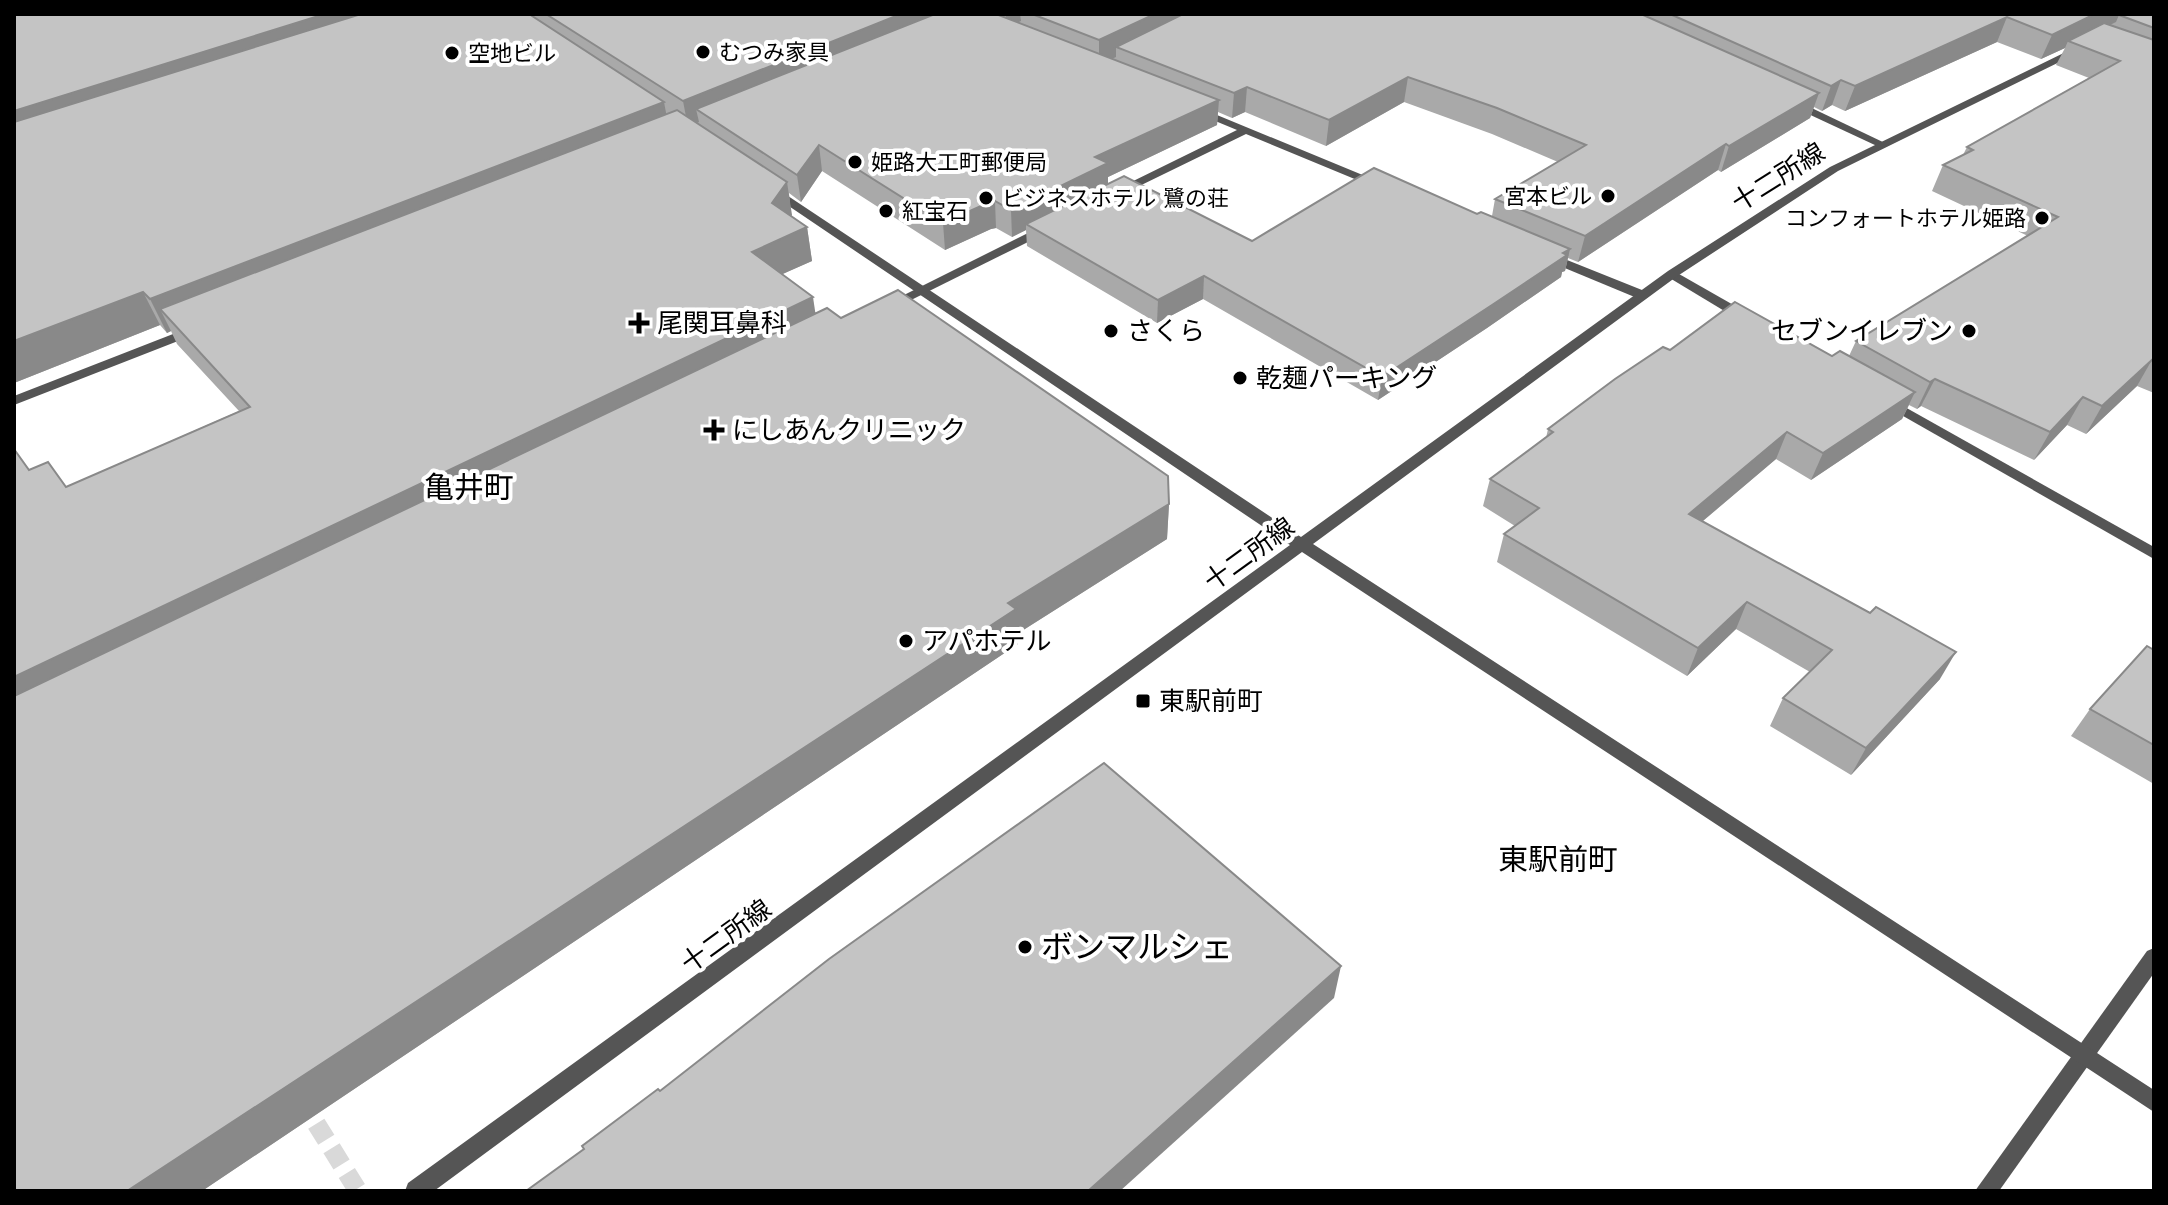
<svg xmlns="http://www.w3.org/2000/svg" width="2168" height="1205" font-family="'DejaVu Sans','Noto Sans JP',sans-serif">
	<style>
		.lines { fill: none; stroke-linecap: round; stroke-linejoin: round }
		.pedestrian-tunnel { stroke: #d9d9d9; stroke-width: 19; stroke-dasharray: 19 10; stroke-linecap: butt }
		.minor { fill: #555; fill-rule: evenodd }
		.tertiary { fill: #555; fill-rule: evenodd }
		.wall { fill: #a9a9a9; fill-rule: evenodd }
		.shaded-wall { fill: #898989 }
		.building { fill: #c4c4c4; stroke: #898989; stroke-width: 2 }
		.poi-dot { fill: #000; stroke: #fff; stroke-width: 3 }
		.labels { text-anchor: middle; dominant-baseline: central; stroke-width: 8; stroke-linejoin: round; paint-order: stroke }
		.far-poi-label { font-size: 22px; fill: #000; stroke: #fff; text-anchor: start }
		.street-label { font-size: 26px; fill: #000; stroke: #fff }
		.poi-label { font-size: 26px; fill: #000; stroke: #fff; text-anchor: start }
		.quarter-label { font-size: 30px; fill: #000; stroke: #fff }
		.near-poi-label { font-size: 32px; fill: #000; stroke: #fff; text-anchor: start }
	</style>
	<rect width="100%" height="100%" fill="#fff"/>
	<g class="lines">
		<polyline class="pedestrian-tunnel" points="301,1099 358,1191"/>
		<g class="minor">
			<polygon points="1789,101 1797,101 1887,144 1877,146 1789,105"/>
			<polygon points="1200,108 1382,183 1384,185 1374,187 1246,134 1125,193 1117,193 1117,189 1237,130 1196,113 1195,111"/>
			<polygon points="1046,224 1052,228 1050,231 893,309 883,309 882,306"/>
			<polygon points="1547,252 1647,292 1648,295 1647,298 1637,298 1543,259 1541,256"/>
			<polygon points="1672,270 1751,315 1753,318 1751,321 1741,321 1668,277 1666,274"/>
			<polygon points="191,327 196,328 196,334 14,405 14,396"/>
			<polygon points="1887,397 2154,547 2154,559 1882,404 1880,401"/>
			<polygon points="2154,948 2154,973 1999,1191 1975,1191 2147,951"/>
		</g>
		<polygon class="tertiary" points="2078,46 2083,49 2082,51 1838,171 1676,277 1313,544 2154,1090 2154,1112 1302,552 434,1191 405,1191 408,1183 1290,545 771,194 771,190 779,190 1301,537 1668,271 1830,167"/>
	</g>
	<g class="wall">
		<path d="M14,14H1646L1644,15L1646,16L1647,14H2154V393L2137,386L2086,434L2067,425L2034,460L1921,406L1917,409L1909,405L1902,419L1811,480L1776,459L1703,521L1940,679L1851,775L1770,726L1783,698L1810,672L1736,629L1687,676L1497,562L1504,534L1515,526L1483,506L1490,479L1546,438L1548,429L1670,350L1849,356L1856,341L2028,236L1932,191L1943,165L1963,155L1967,147L2089,78L2056,65L2065,48L2041,59L1997,42L1845,111L1832,105L1822,111L1814,107L1810,118L1721,172L1718,170L1578,262L1568,258L1565,271L1562,272L1561,277L1487,328L1378,400L1203,299L1157,323L1027,246L1026,230L1012,237L996,228L991,229L945,250L822,171L801,202L789,193L791,216L807,227L812,261L782,274L816,313L841,318L1169,504L1167,539L1017,634L1018,644L202,1191L29,470L66,487L239,411L177,344L171,331L167,333L160,325L14,383ZM1404,102L1492,134L1558,162L1495,199L1492,216L1477,214L1252,241L1108,184V177L1217,125L1218,112L1232,118L1245,112L1326,146Z"/>
		<polygon points="2154,650 2154,784 2071,736 2090,709"/>
	</g>
	<g class="shaded-wall">
		<polygon points="325,14 430,14 14,148 14,111"/>
		<polygon points="901,14 952,14 696,109 699,122 688,127 683,101"/>
		<polygon points="1006,14 1020,14 1021,21 1006,28"/>
		<polygon points="1155,14 1204,14 1116,47 1116,57 1099,65 1099,40"/>
		<polygon points="2095,14 2132,14 2119,15 2116,22 2074,43 2068,41 2065,48 2041,59 2052,35"/>
		<polygon points="2007,17 1997,42 1845,111 1855,86"/>
		<polygon points="1408,77 1404,102 1326,146 1329,120"/>
		<polygon points="1841,80 1832,105 1822,111 1831,86"/>
		<polygon points="1247,87 1245,112 1232,118 1234,93"/>
		<polygon points="1819,93 1810,118 1721,172 1729,146"/>
		<polygon points="1219,100 1217,125 1108,177 1108,190 1026,224 1026,230 1012,237 1011,210 1095,157"/>
		<polygon points="664,102 670,134 160,309 171,331 167,333 150,299"/>
		<polygon points="1726,144 1718,170 1578,262 1585,236"/>
		<polygon points="819,145 822,171 801,202 797,175"/>
		<polygon points="787,182 792,215 778,236 772,203"/>
		<polygon points="995,201 996,228 991,229 945,250 943,223 990,202"/>
		<polygon points="807,227 812,261 758,285 752,252"/>
		<polygon points="1570,249 1565,271 1562,272 1561,277 1487,328 1378,400 1382,377"/>
		<polygon points="1204,276 1203,299 1157,323 1158,300"/>
		<polygon points="143,292 160,325 14,383 14,341"/>
		<polygon points="813,297 818,331 14,725 14,677"/>
		<polygon points="2153,358 2137,386 2086,434 2102,406"/>
		<polygon points="1935,379 1921,406 1917,409 1930,382"/>
		<polygon points="1915,392 1902,419 1811,480 1823,453"/>
		<polygon points="2083,397 2067,425 2034,460 2050,432"/>
		<polygon points="1787,432 1776,459 1679,541 1689,514"/>
		<polygon points="1169,504 1167,539 1017,634 1018,644 202,1191 127,1191 1008,603"/>
		<polygon points="1747,602 1736,629 1687,676 1698,648"/>
		<polygon points="1956,652 1940,679 1851,775 1866,748"/>
		<polygon points="1341,966 1334,998 1120,1191 1088,1191"/>
	</g>
	<g class="building">
		<polygon points="14,14 325,14 14,111"/>
		<polygon points="361,14 529,14 664,102 150,299 143,292 14,341 14,122"/>
		<polygon points="546,14 901,14 683,101"/>
		<polygon points="935,14 996,14 1219,100 1095,157 1108,163 1011,210 995,201 990,202 943,223 819,145 797,175 696,109"/>
		<polygon points="1032,14 1155,14 1099,40"/>
		<polygon points="1183,14 1641,14 1819,93 1729,146 1726,144 1585,236 1495,199 1586,145 1497,108 1408,77 1329,120 1247,87 1234,93 1116,47"/>
		<polygon points="1670,14 2095,14 2052,35 2007,17 1855,86 1841,80 1831,86"/>
		<polygon points="2122,14 2154,14 2154,28 2119,15"/>
		<polygon points="2104,23 2154,40 2154,358 2102,406 2083,397 2050,432 1935,379 1930,382 1856,341 2058,217 1943,165 1973,150 1967,147 2120,61 2068,41"/>
		<polygon points="677,110 787,182 772,203 807,227 752,252 813,297 14,677 14,449 29,470 48,462 66,487 250,407 160,309"/>
		<polygon points="1374,168 1477,214 1481,212 1570,249 1563,253 1567,255 1492,305 1382,377 1204,276 1158,300 1026,224 1124,176 1252,241"/>
		<polygon points="898,290 1168,476 1169,504 1008,603 1016,609 127,1191 14,1191 14,696 827,308 841,318"/>
		<polygon points="1735,302 1832,356 1840,351 1915,392 1823,453 1787,432 1689,514 1870,613 1876,607 1956,652 1866,748 1783,698 1832,650 1747,602 1698,648 1504,534 1539,508 1490,479 1553,432 1548,429 1615,379 1663,347 1670,350"/>
		<polygon points="2147,646 2154,650 2154,745 2090,709"/>
		<polygon points="1104,763 1341,966 1088,1191 526,1191 584,1149 582,1146 658,1089 660,1091 829,959"/>
	</g>
	<g class="poi-dot">
		<circle cx="703" cy="52" r="8"/>
		<circle cx="452" cy="53" r="8"/>
		<circle cx="855" cy="162" r="8"/>
		<circle cx="1608" cy="196" r="8"/>
		<circle cx="986" cy="198" r="8"/>
		<circle cx="886" cy="211" r="8"/>
		<circle cx="2042" cy="218" r="8"/>
		<path d="M635 311h8v8h8v8h-8v8h-8v-8h-8v-8h8z"/>
		<circle cx="1111" cy="331" r="8"/>
		<circle cx="1969" cy="331" r="8"/>
		<circle cx="1240" cy="378" r="8"/>
		<path d="M710 418h8v8h8v8h-8v8h-8v-8h-8v-8h8z"/>
		<circle cx="906" cy="641" r="8"/>
		<rect x="1135" y="693" width="16" height="16" rx="4"/>
		<circle cx="1025" cy="947" r="8"/>
	</g>
	<g class="labels">
		<g class="far-poi-label">
			<text x="719" y="52">むつみ家具</text>
			<text x="468" y="53">空地ビル</text>
			<text x="871" y="162">姫路大工町郵便局</text>
			<text x="1592" y="196" text-anchor="end">宮本ビル</text>
			<text x="1002" y="198">ビジネスホテル 鷺の荘</text>
			<text x="902" y="211">紅宝石</text>
			<text x="2026" y="218" text-anchor="end">コンフォートホテル姫路</text>
		</g>
		<g class="street-label">
			<text transform="translate(1778 177) rotate(-32)">十二所線</text>
			<text transform="translate(1249 554) rotate(-36)">十二所線</text>
			<text transform="translate(726 936) rotate(-36)">十二所線</text>
		</g>
		<g class="poi-label">
			<text x="657" y="323">尾関耳鼻科</text>
			<text x="1127" y="331">さくら</text>
			<text x="1953" y="331" text-anchor="end">セブンイレブン</text>
			<text x="1256" y="378">乾麺パーキング</text>
			<text x="732" y="430">にしあんクリニック</text>
			<text x="922" y="641">アパホテル</text>
			<text x="1159" y="701">東駅前町</text>
		</g>
		<g class="quarter-label">
			<text x="469" y="487">亀井町</text>
			<text x="1558" y="859">東駅前町</text>
		</g>
		<g class="near-poi-label">
			<text x="1041" y="947">ボンマルシェ</text>
		</g>
	</g>
	<rect width="2168" height="1205" fill="none" stroke="#000000" stroke-width="32"/>
</svg>
